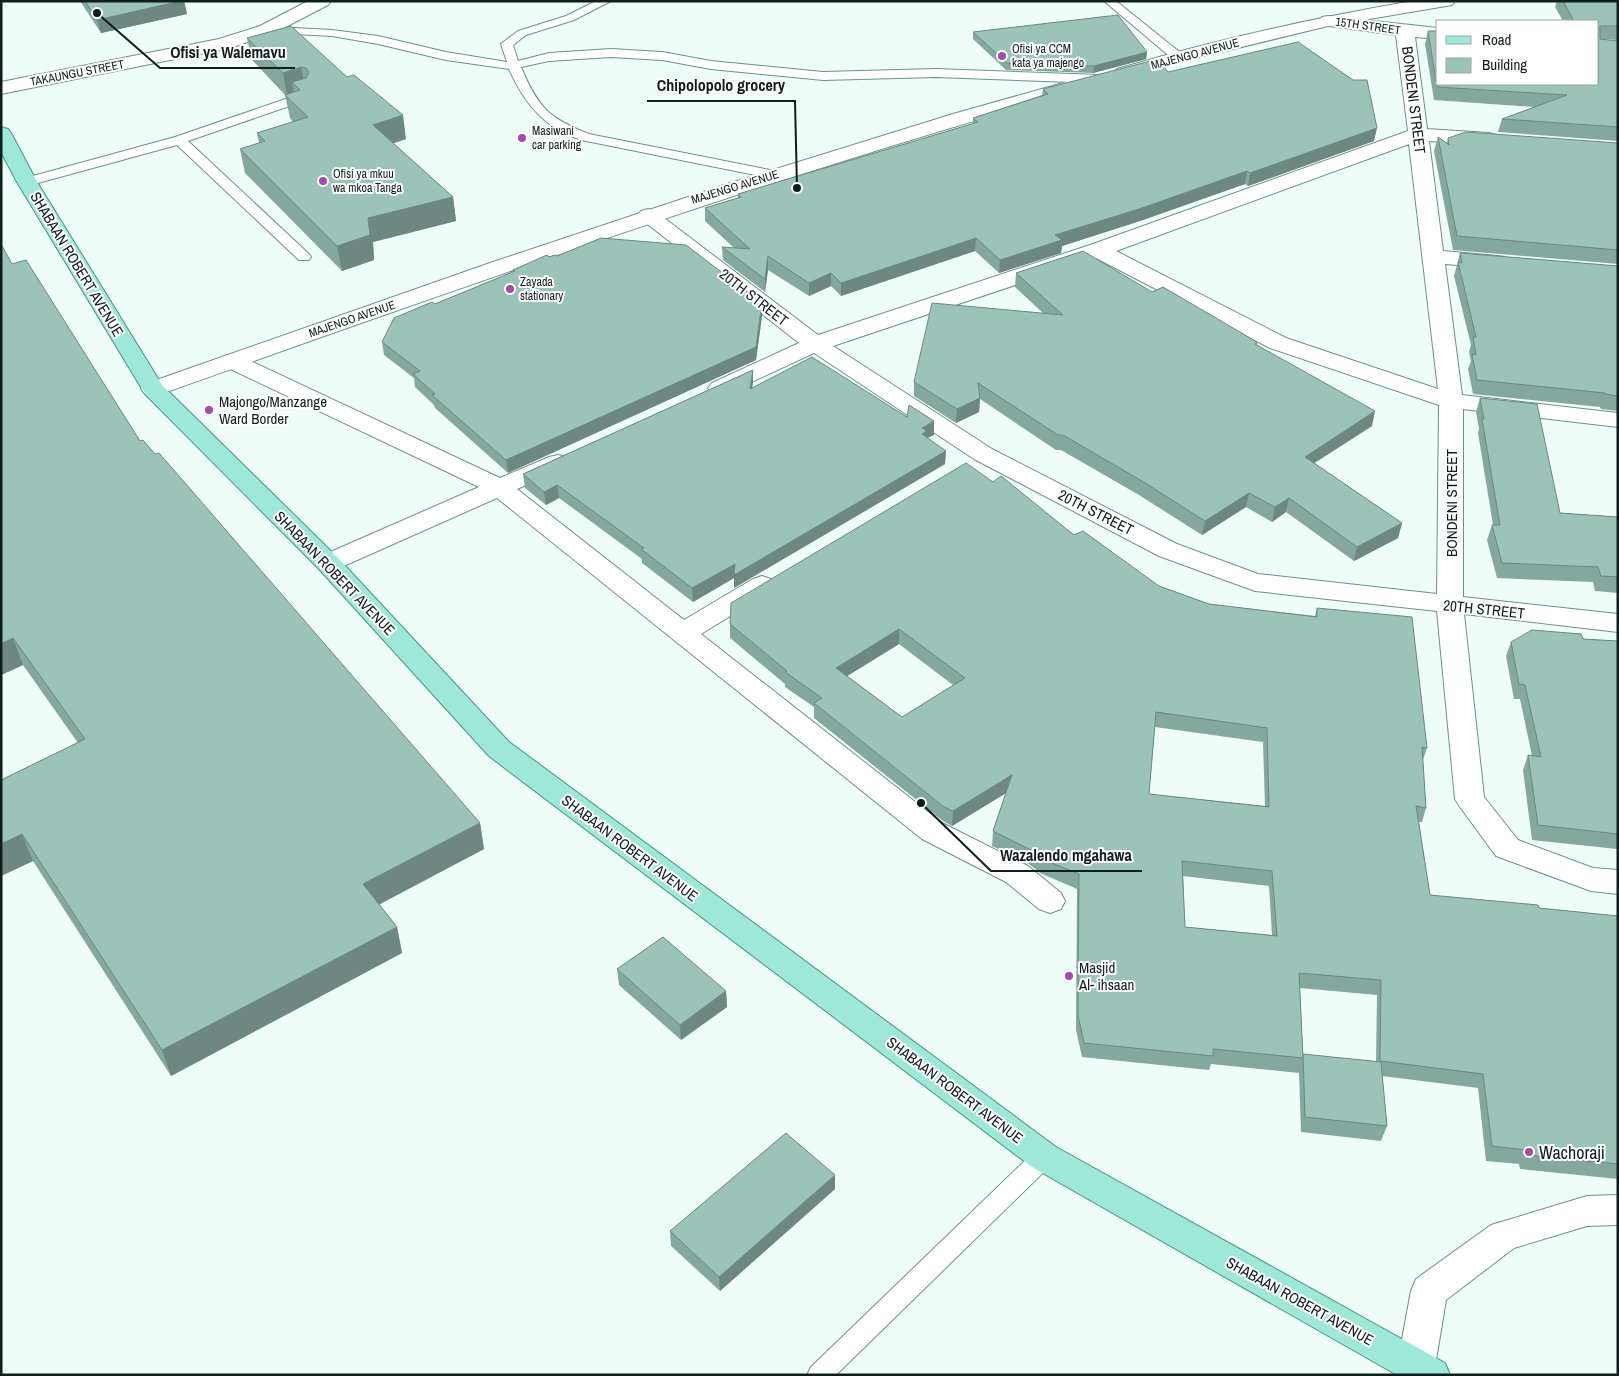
<svg xmlns="http://www.w3.org/2000/svg" width="1619" height="1376" font-family="'Archivo Narrow',sans-serif">
	<style>
		.lines { fill: none; stroke-linecap: round; stroke-linejoin: round }
		.service-casing { stroke: #6e9187; stroke-width: 2 }
		.minor-casing { stroke: #6e9187; stroke-width: 2 }
		.tertiary-casing { stroke: #6e9187; stroke-width: 2 }
		.primary-casing { stroke: #429784; stroke-width: 2 }
		.service { fill: #fff; fill-rule: evenodd }
		.minor { fill: #fff; fill-rule: evenodd }
		.tertiary { fill: #fff; fill-rule: evenodd }
		.primary { fill: #9ee8d7; fill-rule: evenodd }
		.wall { fill: #85a89e; fill-rule: evenodd }
		.shaded-wall { fill: #6c8881 }
		.building { fill: #9bc3b8; stroke: #6c8881; fill-rule: evenodd }
		.poi-dot { fill: #a648b1; stroke: #fff; stroke-width: 2 }
		.labels { text-anchor: middle; dominant-baseline: central; stroke-width: 4; stroke-linejoin: round; paint-order: stroke }
		.far-street-label { font-size: 12px; fill: #101e1b; stroke: #fff }
		.far-poi-label { font-size: 12px; fill: #101e1b; stroke: #fff; text-anchor: start }
		.street-label { font-size: 15px; fill: #101e1b; stroke: #fff }
		.poi-label { font-size: 15px; fill: #101e1b; stroke: #fff; text-anchor: start }
		.near-poi-label { font-size: 18px; fill: #101e1b; stroke: #fff; text-anchor: start }
		.leader { fill: none; stroke: #101e1b; stroke-width: 2 }
		.callout-dot { fill: #101e1b; stroke: #fff; stroke-width: 2 }
		.callout-label { font-size: 16px; text-anchor: middle; font-weight: bold; fill: #101e1b; stroke: #fff; stroke-width: 4; stroke-linejoin: round; paint-order: stroke }
	</style>
	<rect width="100%" height="100%" fill="#effdf9"/>
	<g class="lines">
		<g class="service-casing">
			<g id="service">
				<path d="M596,1H611L574,20L526,35L513,45L518,61L549,53L611,49L662,52L711,61L823,72L936,69L1100,75L1106,79L1100,83L936,77L823,80L711,69L662,60L611,57L549,61L521,67C538,108 549,118 589,134L780,172L781,175L775,179L586,141C547,131 525,105 509,69L446,60L378,44L332,36L274,33L268,30L274,27L332,30L378,36L446,52L507,62L501,44L518,31L566,16Z"/>
				<polygon points="1104,1 1116,1 1182,54 1184,57 1182,60 1174,60"/>
				<polygon points="306,92 310,93 312,96 310,99 188,141 309,254 311,257 309,260 299,260 177,145 27,186 21,182 22,179 175,137"/>
				<polygon points="1044,1148 1052,1150 1055,1157 1052,1164 836,1375 807,1375 811,1367 1036,1150"/>
			</g>
		</g>
		<g class="minor-casing">
			<g id="minor">
				<polygon points="308,1 331,1 328,5 272,34 230,48 1,94 1,82 219,39 260,26"/>
				<path d="M1328,16L1438,28V39L1415,37L1427,129L1489,133L1496,135L1499,139L1496,143L1489,145L1429,141L1443,251L1497,256L1505,257L1508,262L1505,267L1497,268L1445,264L1462,395L1618,413V427L1463,409V597L1618,614V632L1464,614L1484,797L1518,840L1593,868L1618,870V894L1591,891L1496,856L1460,807L1455,799L1437,611L1255,591L1159,556L974,459L814,353L728,393L720,395L712,393L708,388L712,383L799,343L641,219L638,215L641,211L648,209L655,211L818,335L1090,245L1408,131L1396,35L1322,25L1319,21L1322,17ZM1409,144L1438,389L1286,338L1116,251ZM1096,258L1270,348L1439,405L1437,594L1258,574L1177,544L992,449L833,346Z"/>
				<polygon points="232,354 240,356 500,478 549,457 558,455 567,457 570,462 567,467 517,489 684,620 753,579 762,576 771,579 775,585 771,591 701,634 942,823 1028,866 1061,893 1065,901 1061,909 1050,913 1039,909 1006,882 922,839 497,498 337,569 328,571 319,569 315,563 319,557 479,487 224,366 221,361 224,356"/>
				<polygon points="1618,1195 1618,1225 1587,1226 1514,1248 1446,1300 1435,1366 1431,1375 1401,1375 1397,1366 1411,1291 1416,1279 1491,1225 1587,1196"/>
			</g>
		</g>
		<g class="tertiary-casing">
			<g id="tertiary">
				<path d="M1413,1H1455L1452,5L1446,6L1328,26L1184,61L1124,79L1117,77L1115,73L1117,69C1215,40 1313,18 1413,1Z"/>
				<path d="M1077,79L1084,81L1086,85L1084,89C772,177 467,285 161,394L153,396L145,394L141,389L145,384L490,263L721,186L953,114Z"/>
			</g>
		</g>
		<g class="primary-casing">
			<polygon id="primary" points="1,127 8,129 11,133 37,182 162,385 337,557 509,742 1056,1147 1445,1363 1450,1375 1397,1375 1032,1167 489,756 319,569 145,394 17,182 1,152"/>
		</g>
		<use href="#service" class="service"/>
		<use href="#minor" class="minor"/>
		<use href="#tertiary" class="tertiary"/>
		<use href="#primary" class="primary"/>
	</g>
	<g class="wall">
		<polygon points="80,1 184,1 187,14 101,33"/>
		<polygon points="1557,1 1618,1 1618,40 1600,39 1618,41 1618,141 1498,132 1502,119 1535,107 1434,100 1425,44 1428,31 1598,84 1598,21 1563,21 1555,7"/>
		<polygon points="291,26 406,139 393,143 453,197 456,221 373,242 374,260 342,271 245,173 240,149 259,143 257,133 293,122 290,118 285,95 252,60 247,38"/>
		<polygon points="973,32 1147,52 1146,59 1093,73 1006,70 973,39"/>
		<polygon points="1168,72 1374,141 1248,186 1245,184 1140,221 1062,246 1061,253 999,273 975,251 841,296 831,286 809,296 768,270 765,292 723,260 722,247 734,248 705,221 705,208 738,198 738,194 973,124 973,118 1042,95 1043,89"/>
		<polygon points="1438,137 1447,143 1448,138 1618,143 1618,264 1453,250 1434,151"/>
		<polygon points="1460,253 1618,266 1618,411 1601,409 1600,407 1473,394 1468,369 1471,361 1469,352 1471,345 1454,276"/>
		<polygon points="557,256 762,316 756,360 508,473 435,408 434,405 415,387 414,378 384,355 382,342 435,304 513,272 513,270 549,257"/>
		<polygon points="12,264 140,441 155,454 480,823 484,849 379,904 397,927 402,953 171,1076 33,861 1,876 1,780 78,743 23,665 1,675"/>
		<polygon points="1016,273 1152,292 1257,342 1257,345 1372,426 1314,463 1402,523 1398,538 1354,561 1286,512 1272,522 1246,507 1202,535 1139,495 1061,450 1056,450 980,399 979,412 956,423 914,396 914,382 1044,314 1015,287"/>
		<polygon points="753,370 752,388 907,417 934,421 934,435 927,438 946,451 945,464 734,588 734,578 693,602 642,563 642,559 559,498 546,505 525,488 523,474"/>
		<polygon points="1480,398 1560,513 1618,517 1618,593 1595,591 1593,582 1497,578 1487,540 1492,525 1493,525 1478,433 1479,429 1476,412"/>
		<path d="M1074,535L1159,586L1209,604L1315,616L1317,608L1427,748L1423,760L1426,808L1422,822H1419L1430,895L1539,908L1618,916V1179L1520,1169L1519,1164L1486,1161L1478,1088L1382,1076L1387,1126L1381,1141L1301,1132L1299,1072V1073L1211,1064L1209,1070L1082,1057L1076,1030L1077,889L1040,873L1029,864L992,846L993,831L1006,793L952,826L943,821L814,718V707L785,687V684L730,638V624ZM899,644L953,685L902,717L847,676ZM1155,727L1263,742L1265,806L1149,794ZM1183,876L1269,886L1272,935L1185,927ZM1300,988L1377,995L1376,1062L1303,1056Z"/>
		<polygon points="1583,639 1618,641 1617,849 1532,840 1523,770 1528,755 1532,756 1520,699 1514,699 1506,656 1511,642"/>
		<polygon points="617,969 726,991 727,1007 681,1040 619,985"/>
		<polygon points="835,1189 720,1291 671,1246 670,1231"/>
	</g>
	<g class="shaded-wall">
		<polygon points="181,1 184,1 187,14 101,33 97,20"/>
		<polygon points="1147,52 1146,59 1093,73 1094,66"/>
		<polygon points="301,67 305,90 300,90 292,82 294,94 287,96 283,73"/>
		<polygon points="403,115 406,139 377,149 373,125"/>
		<polygon points="1377,128 1374,141 1248,186 1250,173"/>
		<polygon points="1247,171 1245,184 1140,221 1062,246 1061,253 999,273 1000,260 1055,235"/>
		<polygon points="453,197 456,221 373,242 374,260 342,271 337,246 368,218"/>
		<polygon points="976,238 975,251 841,296 841,283"/>
		<polygon points="768,256 768,270 765,292 765,279"/>
		<polygon points="831,273 831,286 809,296 809,283"/>
		<polygon points="762,303 762,316 756,360 508,473 506,460"/>
		<polygon points="753,370 753,383 750,402 750,389"/>
		<polygon points="980,398 979,412 956,423 957,409"/>
		<polygon points="1375,411 1372,426 1302,471 1305,457"/>
		<polygon points="934,421 934,435 927,438 921,448 922,428"/>
		<polygon points="946,451 945,464 734,588 734,578 693,602 692,588 735,564"/>
		<polygon points="557,485 559,498 546,505 544,492"/>
		<polygon points="1249,493 1246,507 1202,535 1205,521"/>
		<polygon points="1289,498 1286,512 1272,522 1275,507"/>
		<polygon points="1402,523 1398,538 1354,561 1357,547"/>
		<polygon points="899,629 899,644 836,683 836,668"/>
		<polygon points="13,638 23,665 1,675 1,644"/>
		<polygon points="1012,775 1011,790 952,826 953,811"/>
		<polygon points="480,823 484,849 369,910 363,884"/>
		<polygon points="22,834 33,861 1,876 1,844"/>
		<polygon points="397,927 402,953 171,1076 162,1050"/>
		<polygon points="726,991 727,1007 681,1040 680,1025"/>
		<polygon points="835,1175 835,1189 720,1291 719,1277"/>
	</g>
	<g class="building">
		<polygon points="85,1 181,1 97,20"/>
		<polygon points="1563,1 1618,1 1618,26 1600,26 1600,39 1618,41 1618,127 1502,119 1567,95 1437,87 1428,31 1438,31 1438,84 1598,84 1598,21 1574,21"/>
		<polygon points="1118,15 1147,52 1094,66 1007,63 973,32"/>
		<polygon points="291,26 347,77 354,75 403,115 373,125 453,197 368,218 370,235 337,246 240,149 265,141 257,133 308,117 285,95 300,90 292,82 306,78 309,72 306,68 301,67 283,73 247,38"/>
		<polygon points="1298,42 1353,80 1367,80 1377,128 1250,173 1247,171 1142,208 1055,235 1062,240 1000,260 976,238 841,283 831,273 809,283 768,256 765,279 722,247 750,249 705,208 741,197 738,194 978,122 973,118 1048,94 1043,89 1158,59 1168,72"/>
		<polygon points="1466,132 1618,143 1618,250 1457,236 1438,137 1449,145 1448,138"/>
		<polygon points="601,238 686,245 762,303 756,347 506,460 432,395 435,394 413,374 420,371 382,342 394,318 432,302 435,304 515,271 513,270 547,255 549,257 555,255 557,256"/>
		<polygon points="1,244 12,264 26,260 140,441 143,440 155,454 159,453 480,823 363,884 397,927 162,1050 22,834 1,844 1,780 85,739 13,638 1,644"/>
		<polygon points="1083,251 1152,292 1163,287 1257,342 1255,344 1375,411 1305,457 1402,523 1357,547 1289,498 1275,507 1249,493 1205,521 1142,481 1063,435 1058,435 978,383 980,398 957,409 914,382 932,303 1063,315 1016,273"/>
		<polygon points="1460,253 1618,266 1618,396 1605,394 1605,393 1477,380 1472,354 1476,355 1473,337 1476,337 1458,262 1462,263"/>
		<polygon points="812,357 907,417 909,405 934,421 922,428 927,431 922,434 946,451 734,575 735,564 692,588 641,549 644,548 557,485 544,492 523,474 753,370 750,389"/>
		<polygon points="1480,398 1537,404 1560,513 1618,517 1618,577 1601,576 1598,567 1502,563 1492,525 1500,525 1482,419 1484,419"/>
		<path d="M966,463L993,482L1001,476L1074,535L1083,531L1159,586L1209,604L1317,617V608L1412,617L1427,748L1422,747L1426,808L1416,806L1430,895L1538,905L1539,908L1618,916V1164L1526,1155V1150L1492,1146L1483,1074L1380,1061L1381,980L1299,973L1303,1058L1213,1049V1056L1084,1043L1078,1015L1079,874L1042,859L1031,850L993,831L1012,775L953,811L944,807L814,703L822,698L785,672L787,671L730,624L731,603ZM899,629L965,678L902,717L836,668ZM1156,712L1267,728L1269,807L1149,794ZM1182,861L1272,871L1277,936L1185,927Z"/>
		<polygon points="1532,630 1581,634 1583,639 1618,641 1618,834 1538,825 1528,755 1541,757 1525,685 1519,684 1511,642"/>
		<polygon points="663,937 726,991 680,1025 617,969"/>
		<polygon points="1303,1054 1381,1062 1387,1126 1305,1117"/>
		<polygon points="786,1133 835,1175 719,1277 670,1231"/>
	</g>
	<g class="poi-dot">
		<circle cx="1002" cy="56" r="5"/>
		<circle cx="522" cy="138" r="5"/>
		<circle cx="323" cy="181" r="5"/>
		<circle cx="510" cy="289" r="5"/>
		<circle cx="209" cy="410" r="5"/>
		<circle cx="1069" cy="976" r="5"/>
		<circle cx="1529" cy="1152" r="5"/>
	</g>
	<g class="labels">
		<g class="far-street-label">
			<text transform="translate(1368 26) rotate(8)">15TH STREET</text>
			<text transform="translate(1195 54) rotate(-15)">MAJENGO AVENUE</text>
			<text transform="translate(77 73) rotate(-11)">TAKAUNGU STREET</text>
			<text transform="translate(735 187) rotate(-17)">MAJENGO AVENUE</text>
			<text transform="translate(352 319) rotate(-19)">MAJENGO AVENUE</text>
		</g>
		<g class="far-poi-label">
			<text x="1012" y="49">Ofisi ya CCM<tspan x="1012" dy="14">kata ya majengo</tspan></text>
			<text x="532" y="131">Masiwani<tspan x="532" dy="14">car parking</tspan></text>
			<text x="333" y="174">Ofisi ya mkuu<tspan x="333" dy="14">wa mkoa Tanga</tspan></text>
			<text x="520" y="282">Zayada<tspan x="520" dy="14">stationary</tspan></text>
		</g>
		<g class="street-label">
			<text transform="translate(1414 100) rotate(83)">BONDENI STREET</text>
			<text transform="translate(77 264) rotate(59)">SHABAAN ROBERT AVENUE</text>
			<text transform="translate(754 297) rotate(38)">20TH STREET</text>
			<text transform="translate(1451 503) rotate(-90)">BONDENI STREET</text>
			<text transform="translate(1096 512) rotate(27)">20TH STREET</text>
			<text transform="translate(335 573) rotate(46)">SHABAAN ROBERT AVENUE</text>
			<text transform="translate(1484 609) rotate(6)">20TH STREET</text>
			<text transform="translate(630 848) rotate(37)">SHABAAN ROBERT AVENUE</text>
			<text transform="translate(955 1090) rotate(37)">SHABAAN ROBERT AVENUE</text>
			<text transform="translate(1300 1301) rotate(29)">SHABAAN ROBERT AVENUE</text>
		</g>
		<g class="poi-label">
			<text x="219" y="401">Majongo/Manzange<tspan x="219" dy="17">Ward Border</tspan></text>
			<text x="1079" y="967">Masjid<tspan x="1079" dy="17">Al- ihsaan</tspan></text>
		</g>
		<g class="near-poi-label">
			<text x="1539" y="1152">Wachoraji</text>
		</g>
	</g>
	<path class="leader" d="M97 13L160 68H295M797 188L795 101H647M921 803L991 871H1142"/>
	<g class="callout-dot">
		<circle cx="97" cy="13" r="5"/>
		<circle cx="797" cy="188" r="5"/>
		<circle cx="921" cy="803" r="5"/>
	</g>
	<g class="callout-label">
		<text x="228" y="58">Ofisi ya Walemavu</text>
		<text x="721" y="91">Chipolopolo grocery</text>
		<text x="1066" y="861">Wazalendo mgahawa</text>
	</g>
	<rect width="1619" height="1376" fill="none" stroke="#101e1b" stroke-width="5"/>
	<rect x="1436" y="20" width="162" height="65" fill="#ffffff" stroke="#9fa5a4"/>
	<rect x="1446" y="36" width="25" height="8" fill="#9ee8d7" stroke="#9fa5a4"/>
	<text x="1482" y="45" font-size="15" fill="#101e1b">Road</text>
	<rect x="1446" y="58" width="25" height="15" fill="#9bc3b8" stroke="#9fa5a4"/>
	<text x="1482" y="70" font-size="15" fill="#101e1b">Building</text>
</svg>
